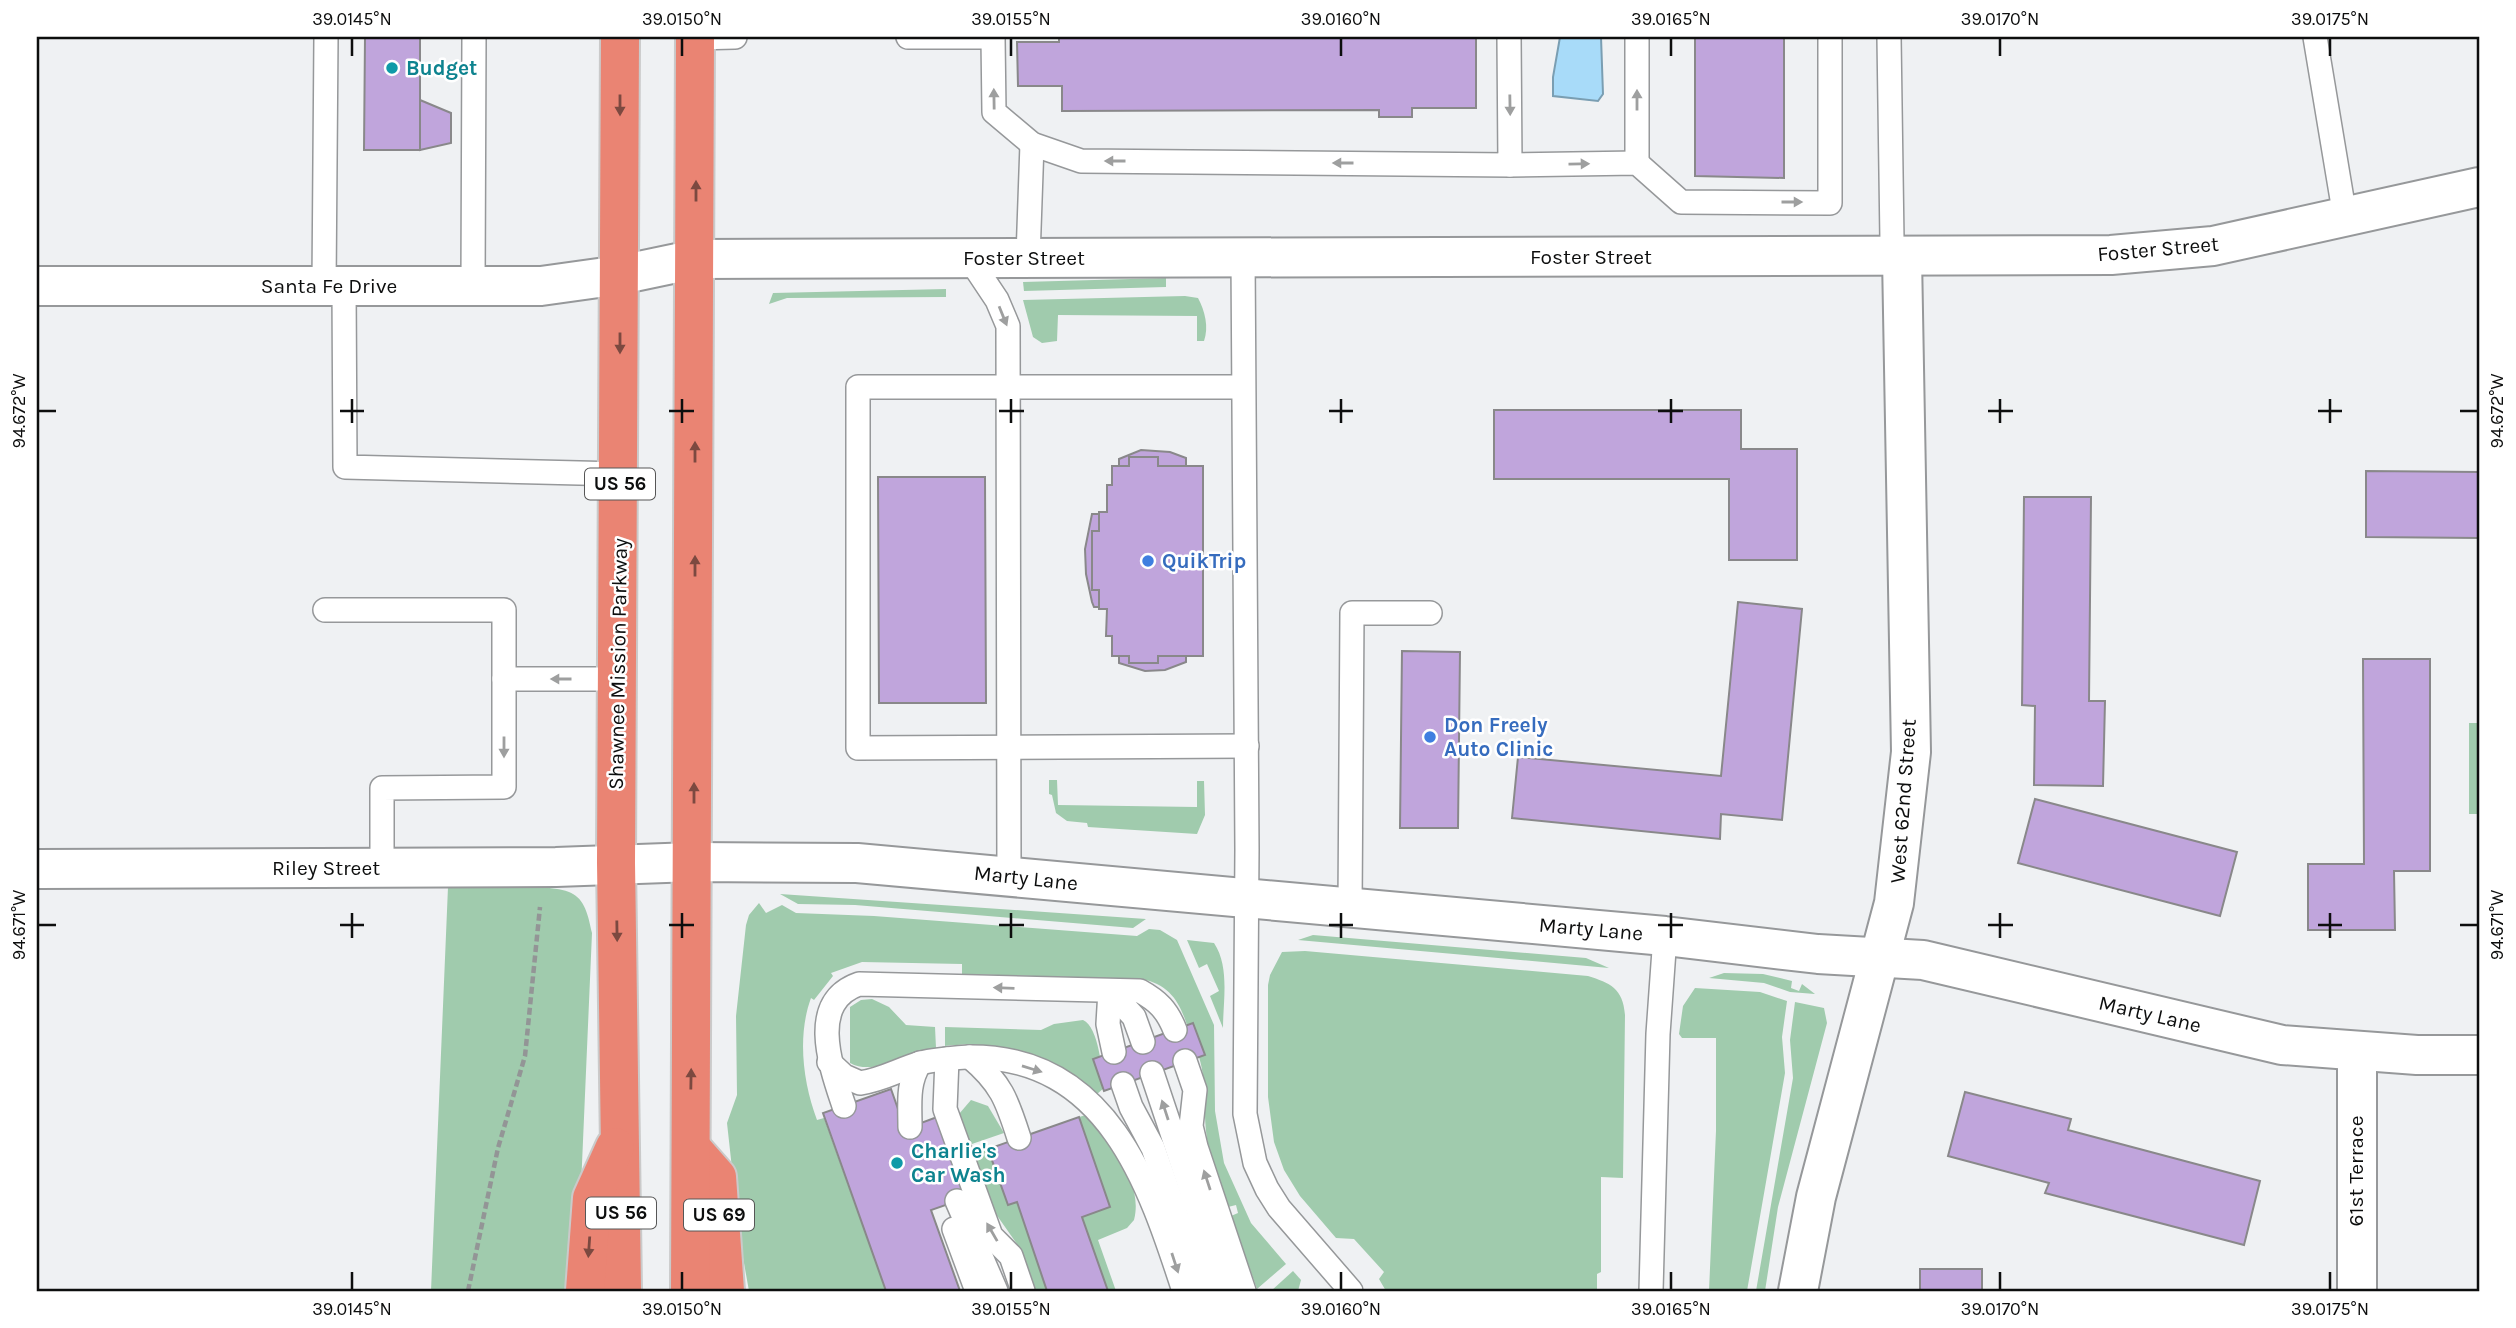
<svg xmlns="http://www.w3.org/2000/svg" width="2516" height="1328" font-family="Karla,sans-serif">
	<style>
		.green { fill: #a0cbad }
		.water { fill: #a8dbf9; stroke: #7a9eb2; stroke-width: 2 }
		.building { fill: #c0a5dc; stroke: #89888a; stroke-width: 2 }
		.lines { fill: none; stroke-linecap: round; stroke-linejoin: round }
		.service-casing { stroke: #96989a; stroke-width: 26 }
		.minor-casing { stroke: #96989a; stroke-width: 42 }
		.tertiary-casing { stroke: #96989a; stroke-width: 42 }
		.trunk-casing { stroke: #cacaca; stroke-width: 42 }
		.path { stroke: #939596; stroke-width: 4.5; stroke-dasharray: 7 3.5; stroke-linecap: butt }
		.service { stroke: #fff; stroke-width: 23 }
		.minor { stroke: #fff; stroke-width: 38 }
		.tertiary { stroke: #fff; stroke-width: 38 }
		.trunk { stroke: #ea8473; stroke-width: 38 }
		.oneway { fill: #9e9f9f }
		.oneway2 { fill: #7c4940 }
		.ticks { fill: none; stroke: #0d0e0e; stroke-width: 2.5 }
		.culture-dot { fill: #0f9aa8; stroke: #fff; stroke-width: 2.5 }
		.shop-dot { fill: #3f7fe0; stroke: #fff; stroke-width: 2.5 }
		.labels { text-anchor: middle; dominant-baseline: central; stroke-width: 5; stroke-linejoin: round; paint-order: stroke }
		.shield { fill: #fff; stroke: #565656; stroke-width: 2 }
		.shield-label { font-size: 19px; font-weight: bold; fill: #0d0e0e }
		.culture-label { font-size: 21px; font-weight: bold; fill: #0d838f; stroke: #fff; text-anchor: start }
		.street-label { font-size: 21px; fill: #0d0e0e; stroke: #fff }
		.shop-label { font-size: 21px; font-weight: bold; fill: #366cbe; stroke: #fff; text-anchor: start }
		.neatline { fill: none; stroke: #0d0e0e; stroke-width: 2.5 }
		.ticks-label { font-size: 18px; text-anchor: middle; fill: #0d0e0e }
	</style>
	<rect width="100%" height="100%" fill="#eff1f3"/>
	<g class="green">
		<polygon points="1166,278 1166,287 1024,291 1023,282"/>
		<polygon points="946,289 946,297 787,298 769,304 773,293"/>
		<path d="M1185,296L1198,298C1205,311 1209,327 1204,341H1197V316L1058,315L1057,341L1042,343L1033,337L1023,300Z"/>
		<rect x="2469" y="723" width="10" height="91"/>
		<polygon points="1049,780 1057,780 1058,805 1197,807 1197,781 1204,781 1205,815 1197,834 1088,827 1087,823 1067,821 1056,813 1052,795 1049,794"/>
		<path d="M448,887C475,888 553,882 573,894C586,901 589,920 592,933L581,1187L575,1255L565,1291H431Z"/>
		<polygon points="780,894 1146,919 1133,928 855,905 798,904"/>
		<path d="M759,903L766,913L782,905L796,913L874,916L1137,936L1149,929L1160,930L1177,940L1214,1025L1215,1111L1224,1163L1251,1223L1286,1264L1257,1289L1231,1216L1238,1213L1236,1205L1228,1207C1221,1187 1212,1165 1208,1144C1202,1113 1208,1087 1199,1057L1204,1054L1193,1024L1187,1025C1179,1000 1168,984 1141,979L962,974V964L862,962L831,973L833,976L814,1000L811,998C797,1036 803,1083 817,1120L824,1118L886,1291H749L740,1241L727,1123L737,1095L736,1016L746,925L749,915Z"/>
		<polygon points="1313,935 1586,958 1609,968 1298,940"/>
		<path d="M1187,940L1214,943C1230,967 1223,1001 1223,1028L1210,996L1219,991L1207,964L1199,968Z"/>
		<path d="M1305,951L1588,976C1610,983 1623,988 1625,1015L1623,1178L1601,1177V1272L1597,1274V1291H1386L1379,1279L1384,1272L1354,1239L1336,1238L1300,1196L1284,1170L1274,1142L1268,1097V985L1270,975L1282,952Z"/>
		<polygon points="1724,973 1763,974 1792,981 1791,988 1799,991 1802,984 1815,994 1790,992 1764,983 1709,978"/>
		<polygon points="1695,988 1760,992 1787,1001 1782,1037 1785,1073 1747,1291 1709,1291 1716,1131 1716,1038 1682,1038 1679,1034 1683,1006"/>
		<path d="M872,999L889,1007L906,1025L935,1027L936,1048C909,1051 876,1077 850,1063V1007L861,1000Z"/>
		<polygon points="1795,1002 1824,1008 1827,1023 1778,1207 1765,1291 1756,1291 1793,1078 1790,1040"/>
		<path d="M1083,1020C1099,1027 1102,1071 1104,1088L1097,1094C1059,1056 998,1039 945,1046V1027L1041,1030L1054,1024Z"/>
		<polygon points="971,1100 988,1106 1004,1133 969,1145 959,1114"/>
		<path d="M1086,1115C1109,1143 1144,1181 1134,1220L1127,1228L1098,1240L1116,1291H1108L1082,1217L1109,1207L1079,1117Z"/>
		<polygon points="988,1149 1008,1205 1017,1202 1047,1291 1034,1291 1017,1244 991,1207 972,1155"/>
		<polygon points="1293,1271 1301,1280 1298,1291 1271,1291"/>
	</g>
	<polygon class="water" points="1560,37 1601,37 1603,94 1598,101 1553,96 1553,77"/>
	<g class="building">
		<polygon points="365,37 420,37 420,150 364,150"/>
		<polygon points="1059,37 1476,37 1476,108 1412,108 1412,117 1379,117 1379,110 1062,111 1062,86 1018,86 1017,42 1059,42"/>
		<polygon points="1695,37 1784,37 1784,178 1695,176"/>
		<polygon points="420,100 451,113 451,143 420,150"/>
		<polygon points="1494,410 1741,410 1741,449 1797,449 1797,560 1729,560 1729,479 1494,479"/>
		<polygon points="1141,450 1170,452 1186,458 1186,466 1158,466 1158,457 1129,457 1129,466 1119,466 1119,459"/>
		<polygon points="1129,457 1158,457 1158,466 1203,466 1203,656 1158,656 1158,663 1129,663 1129,656 1112,656 1112,636 1106,636 1107,609 1099,609 1099,590 1092,590 1092,531 1099,531 1099,512 1107,512 1107,485 1112,485 1112,466 1129,466"/>
		<polygon points="2366,471 2479,472 2479,538 2366,537"/>
		<polygon points="878,477 985,477 986,703 879,703"/>
		<polygon points="2024,497 2091,497 2089,701 2105,701 2103,786 2034,785 2035,706 2022,705"/>
		<polygon points="1092,514 1099,514 1099,531 1092,531 1092,590 1099,590 1099,607 1094,607 1092,602 1086,574 1085,549"/>
		<polygon points="1738,602 1802,609 1782,820 1721,814 1720,839 1512,818 1518,757 1721,776"/>
		<polygon points="1402,651 1460,652 1458,828 1400,828"/>
		<polygon points="1119,656 1129,656 1129,663 1158,663 1158,656 1186,656 1186,662 1165,670 1145,671 1119,663"/>
		<polygon points="2363,659 2430,659 2430,871 2394,871 2395,930 2308,930 2308,864 2364,864"/>
		<polygon points="2035,799 2237,852 2220,916 2018,863"/>
		<polygon points="1193,1023 1205,1055 1104,1091 1093,1059"/>
		<polygon points="891,1089 905,1129 937,1117 966,1198 931,1210 960,1291 886,1291 823,1113"/>
		<polygon points="1965,1092 2071,1119 2068,1130 2260,1181 2244,1245 2045,1193 2049,1183 1948,1156"/>
		<polygon points="1079,1117 1110,1207 1082,1217 1108,1291 1047,1291 1017,1202 1008,1205 988,1149"/>
		<rect x="1920" y="1269" width="62" height="22"/>
	</g>
	<g class="lines">
		<g class="service-casing">
			<g id="service">
				<polyline points="908,37 993,37"/>
				<polyline points="1637,37 1637,163"/>
				<polyline points="1889,37 1892,241 1902,257"/>
				<polyline points="2315,37 2345,217"/>
				<polyline points="695,38 735,37"/>
				<polyline points="993,38 994,112 1032,144 1081,161 1510,165 1509,37"/>
				<polyline points="1510,165 1637,163 1681,202 1830,203 1830,37"/>
				<polyline points="1028,257 1032,144"/>
				<polyline points="1243,257 1247,849 1245,1114 1255,1163 1267,1189 1279,1208 1351,1291"/>
				<polyline points="969,258 997,300 1008,326 1009,878"/>
				<polyline points="324,286 326,37"/>
				<polyline points="344,286 345,467 620,474"/>
				<polyline points="473,286 474,37"/>
				<polyline points="1243,387 858,387 858,748 1247,746"/>
				<polyline points="325,610 504,610 504,787 382,788 382,868"/>
				<polyline points="504,679 618,679"/>
				<polyline points="1350,907 1352,613 1430,613"/>
				<polyline points="1110,991 1108,1024 1114,1052"/>
				<polyline points="1110,991 1134,1017 1143,1042"/>
				<path d="M970,1057C1001,1083 1007,1100 1019,1138"/>
				<polyline points="947,1059 945,1109 991,1236 1011,1256 1023,1291"/>
				<polyline points="1185,1061 1195,1090 1191,1126 1196,1147 1244,1291"/>
				<path d="M829,1062L844,1076L860,1083C882,1080 900,1069 921,1063C936,1059 953,1058 968,1057C1107,1055 1149,1183 1184,1291"/>
				<polyline points="1152,1073 1225,1291"/>
				<polyline points="1123,1084 1131,1107 1153,1148 1203,1291"/>
				<path d="M844,1106C831,1067 807,1002 859,984L1140,991C1158,1001 1167,1010 1175,1030"/>
				<path d="M910,1127C910,1104 907,1083 920,1063"/>
				<polyline points="957,1201 996,1291"/>
				<polyline points="954,1229 977,1291"/>
				<polyline points="1651,1291 1658,1034 1665,936"/>
			</g>
		</g>
		<g class="minor-casing">
			<g id="minor">
				<polyline points="696,259 2111,255 2213,246 2479,187"/>
				<polyline points="37,869 556,867 693,862 857,863 1665,936 1818,954 1923,960 2282,1045 2417,1055 2479,1055"/>
				<polyline points="2357,1052 2357,1291"/>
				<polyline points="1798,1291 1816,1197 1894,903 1911,752 1902,257"/>
			</g>
		</g>
		<g class="tertiary-casing">
			<polyline id="tertiary" points="37,286 541,286 620,275 696,259"/>
		</g>
		<g class="trunk-casing">
			<g id="trunk">
				<polyline points="620,37 616,863 622,1291"/>
				<polyline points="695,1152 717,1177 725,1291"/>
				<polyline points="585,1291 592,1198 615,1147"/>
				<polyline points="690,1291 695,37"/>
			</g>
		</g>
		<polyline class="path" points="468,1291 498,1148 525,1056 540,907"/>
		<use href="#service" class="service"/>
		<use href="#minor" class="minor"/>
		<use href="#tertiary" class="tertiary"/>
		<use href="#trunk" class="trunk"/>
	</g>
	<defs><path id="oneway-solid" d="M-6-.8H1V-3.2L6.5 0L1 3.2V.8H-6Z" transform="scale(1.75)"/></defs>
	<g class="oneway">
		<use href="#oneway-solid" transform="translate(994 99) rotate(-91)"/>
		<use href="#oneway-solid" transform="translate(1637 100) rotate(-90)"/>
		<use href="#oneway-solid" transform="translate(1510 105) rotate(89)"/>
		<use href="#oneway-solid" transform="translate(1115 161) rotate(-180)"/>
		<use href="#oneway-solid" transform="translate(1343 163) rotate(-180)"/>
		<use href="#oneway-solid" transform="translate(1579 164) rotate(-1)"/>
		<use href="#oneway-solid" transform="translate(1792 202)"/>
		<use href="#oneway-solid" transform="translate(1003 316) rotate(68)"/>
		<use href="#oneway-solid" transform="translate(561 679) rotate(180)"/>
		<use href="#oneway-solid" transform="translate(504 747) rotate(90)"/>
		<use href="#oneway-solid" transform="translate(1004 988) rotate(-178)"/>
		<use href="#oneway-solid" transform="translate(1032 1069) rotate(17)"/>
		<use href="#oneway-solid" transform="translate(1165 1110) rotate(-108)"/>
		<use href="#oneway-solid" transform="translate(1207 1180) rotate(-108)"/>
		<use href="#oneway-solid" transform="translate(992 1232) rotate(-120)"/>
		<use href="#oneway-solid" transform="translate(1175 1263) rotate(72)"/>
	</g>
	<g class="oneway2">
		<use href="#oneway-solid" transform="translate(620 105) rotate(90)"/>
		<use href="#oneway-solid" transform="translate(696 191) rotate(-90)"/>
		<use href="#oneway-solid" transform="translate(620 343) rotate(90)"/>
		<use href="#oneway-solid" transform="translate(695 452) rotate(-90)"/>
		<use href="#oneway-solid" transform="translate(695 566) rotate(-90)"/>
		<use href="#oneway-solid" transform="translate(694 793) rotate(-90)"/>
		<use href="#oneway-solid" transform="translate(617 931) rotate(89)"/>
		<use href="#oneway-solid" transform="translate(691 1079) rotate(-89)"/>
		<use href="#oneway-solid" transform="translate(589 1247) rotate(94)"/>
	</g>
	<path class="ticks" d="M352,38V56M682,38V56M1011,38V56M1341,38V56M1671,38V56M2000,38V56M2330,38V56M352,399V423M682,399V423M1011,399V423M1341,399V423M1671,399V423M2000,399V423M2330,399V423M38,411H56M340,411H364M669,411H694M999,411H1024M1329,411H1353M1658,411H1683M1988,411H2013M2318,411H2342M2460,411H2478M352,913V938M682,913V938M1011,913V938M1341,913V938M1671,913V938M2000,913V938M2330,913V938M38,925H56M340,925H364M669,925H694M999,925H1024M1329,925H1353M1658,925H1683M1988,925H2013M2318,925H2342M2460,925H2478M352,1272V1290M682,1272V1290M1011,1272V1290M1341,1272V1290M1671,1272V1290M2000,1272V1290M2330,1272V1290"/>
	<g class="culture-dot">
		<circle cx="392" cy="68" r="7"/>
		<circle cx="897" cy="1163" r="7"/>
	</g>
	<g class="shop-dot">
		<circle cx="1148" cy="561" r="7"/>
		<circle cx="1430" cy="737" r="7"/>
	</g>
	<g class="labels">
		<g class="shield">
			<rect x="585" y="468.5" width="70" height="31" rx="5"/>
			<rect x="586" y="1197.5" width="70" height="31" rx="5"/>
			<rect x="684" y="1199.5" width="70" height="31" rx="5"/>
		</g>
		<g class="shield-label">
			<text x="620" y="484">US 56</text>
			<text x="621" y="1213">US 56</text>
			<text x="719" y="1215">US 69</text>
		</g>
		<g class="culture-label">
			<text x="406" y="68">Budget</text>
			<text x="911" y="1151">Charlie's<tspan x="911" dy="24">Car Wash</tspan></text>
		</g>
		<g class="street-label">
			<text transform="translate(2158 249) rotate(-5)">Foster Street</text>
			<text x="1591" y="257">Foster Street</text>
			<text x="1024" y="258">Foster Street</text>
			<text x="329" y="286">Santa Fe Drive</text>
			<text transform="translate(618 664) rotate(-89)">Shawnee Mission Parkway</text>
			<text transform="translate(1903 801) rotate(-86)">West 62nd Street</text>
			<text x="326" y="868">Riley Street</text>
			<text transform="translate(1026 878) rotate(6)">Marty Lane</text>
			<text transform="translate(1591 929) rotate(5)">Marty Lane</text>
			<text transform="translate(2150 1014) rotate(13)">Marty Lane</text>
			<text transform="translate(2356 1171) rotate(-90)">61st Terrace</text>
		</g>
		<g class="shop-label">
			<text x="1162" y="561">QuikTrip</text>
			<text x="1444" y="725">Don Freely<tspan x="1444" dy="24">Auto Clinic</tspan></text>
		</g>
	</g>
	<rect width="2516" height="1328" fill="none" stroke="#ffffff" stroke-width="77"/>
	<rect x="38" y="38" width="2440" height="1252" class="neatline"/>
	<g class="ticks-label">
		<text x="352" y="25">39.0145°N</text>
		<text x="682" y="25">39.0150°N</text>
		<text x="1011" y="25">39.0155°N</text>
		<text x="1341" y="25">39.0160°N</text>
		<text x="1671" y="25">39.0165°N</text>
		<text x="2000" y="25">39.0170°N</text>
		<text x="2330" y="25">39.0175°N</text>
		<text transform="translate(2497 411) rotate(-90)" y="6">94.672°W</text>
		<text transform="translate(19 411) rotate(-90)" y="6">94.672°W</text>
		<text transform="translate(2497 925) rotate(-90)" y="6">94.671°W</text>
		<text transform="translate(19 925) rotate(-90)" y="6">94.671°W</text>
		<text x="352" y="1315">39.0145°N</text>
		<text x="682" y="1315">39.0150°N</text>
		<text x="1011" y="1315">39.0155°N</text>
		<text x="1341" y="1315">39.0160°N</text>
		<text x="1671" y="1315">39.0165°N</text>
		<text x="2000" y="1315">39.0170°N</text>
		<text x="2330" y="1315">39.0175°N</text>
	</g>
</svg>
